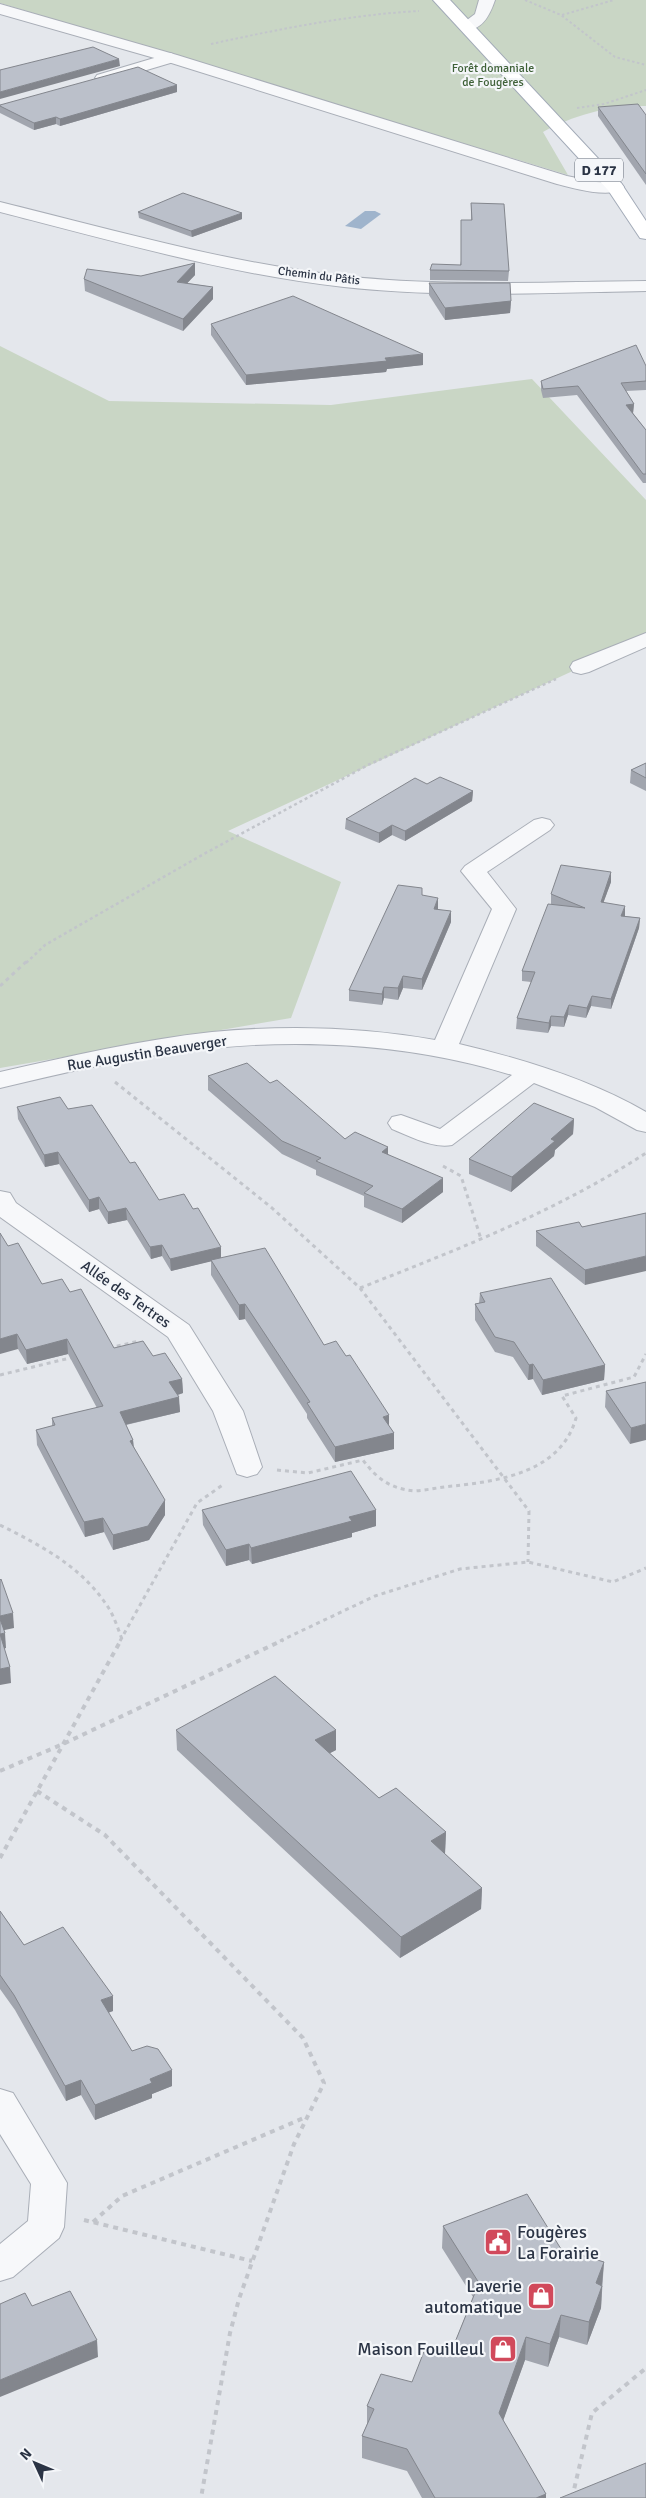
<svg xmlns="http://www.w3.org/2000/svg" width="646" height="2498" font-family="Signika,sans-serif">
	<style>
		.green { fill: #c9d6c5 }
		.water { fill: #9fb4cc }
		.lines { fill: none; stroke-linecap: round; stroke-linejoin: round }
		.minor-casing { stroke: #a9aeb7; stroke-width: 2 }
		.tertiary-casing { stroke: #a9aeb7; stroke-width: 2 }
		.primary-casing { stroke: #a3abb8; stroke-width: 2 }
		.path-far3 { stroke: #c2c5cb; stroke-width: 2; stroke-dasharray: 2.5 2.5; stroke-linecap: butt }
		.path-far2 { stroke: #c2c5cb; stroke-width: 2.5; stroke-dasharray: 3 3; stroke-linecap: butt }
		.path-far1 { stroke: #c2c5cb; stroke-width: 3; stroke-dasharray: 4 4; stroke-linecap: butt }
		.path { stroke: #c2c5cb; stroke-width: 4; stroke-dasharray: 5 5; stroke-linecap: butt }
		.minor { fill: #f7f8fa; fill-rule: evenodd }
		.tertiary { fill: #f7f8fa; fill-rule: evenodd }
		.primary { fill: #fff; fill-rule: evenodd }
		.wall { fill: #a1a5ae }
		.shaded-wall { fill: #83868d }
		.building { fill: #bbc0ca; stroke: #83868d }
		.labels { text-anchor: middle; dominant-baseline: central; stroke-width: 4.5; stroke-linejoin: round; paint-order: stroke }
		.far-park-label { font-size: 12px; fill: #3f6138; stroke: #f4f6f9 }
		.far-street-label { font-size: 12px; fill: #2b3445; stroke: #f4f6f9 }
		.shield { fill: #f4f6f9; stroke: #676e7b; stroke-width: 1 }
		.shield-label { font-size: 14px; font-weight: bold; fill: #2b3445 }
		.street-label { font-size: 15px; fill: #2b3445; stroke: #f4f6f9 }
		.near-poi-label { font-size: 18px; fill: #2b3445; stroke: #f4f6f9; text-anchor: end }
	</style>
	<rect width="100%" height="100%" fill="#e4e7ec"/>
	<g class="green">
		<path d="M0,0H646V106C611,105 573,115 543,132L568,175L0,3Z"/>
		<polygon points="0,346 109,401 331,405 532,379 646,500 646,637 228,831 341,882 291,1018 0,1068"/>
	</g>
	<polygon class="water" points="365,211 375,211 381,214 361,229 345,226"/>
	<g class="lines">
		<g class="minor-casing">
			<g id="minor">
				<path d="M479,0H495C490,15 481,34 461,29L459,26L475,14Z"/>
				<polygon points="171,53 179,58 177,61 103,83 95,78 97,75"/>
				<path d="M0,202C114,230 227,263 344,276C444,287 545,282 646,281V291C545,293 444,298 344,287C227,274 114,241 0,212Z"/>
				<polygon points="646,633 646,647 589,672 581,674 573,672 570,667 573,662"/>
				<path d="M542,818L550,820L554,825L550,830L487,872L516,909L459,1044C523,1059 589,1079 646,1112V1132L637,1130L595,1107L534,1083L452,1145C433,1149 410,1136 392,1129L388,1123L392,1117L401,1115L440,1129L512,1075C405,1042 289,1037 178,1052C118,1060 59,1074 0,1088V1072C70,1056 140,1040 212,1032C285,1025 363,1027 435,1040L492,909L461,871L465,866L534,820Z"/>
				<polygon points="0,1191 10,1193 16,1203 189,1325 243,1411 262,1467 257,1474 247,1477 237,1474 213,1411 168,1337 0,1217"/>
				<polygon points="0,2089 13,2093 67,2183 64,2227 59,2238 13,2277 0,2281 0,2244 28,2221 31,2184 0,2134"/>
			</g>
		</g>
		<g class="tertiary-casing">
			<path id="tertiary" d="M0,4L177,55L567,176L596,182L621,183L624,187L621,191C600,196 577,189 557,184L165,61L0,14Z"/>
		</g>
		<g class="primary-casing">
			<polygon id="primary" points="433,0 450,0 621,183 646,221 646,239 640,238 608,190"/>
		</g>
		<g class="path-far3">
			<polyline points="525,0 561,15 615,57 646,65"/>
			<polyline points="562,15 614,0"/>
			<path d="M211,44C280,29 348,15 419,11"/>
			<polyline points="577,108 604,104 646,90"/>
		</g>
		<polyline class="path-far2" points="26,963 45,945 202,855 368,765 556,679"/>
		<g class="path-far1">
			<polyline points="0,986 27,961"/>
			<polyline points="115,1082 272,1208 360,1288 529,1511 528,1562"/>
			<polyline points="443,1166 461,1176 481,1239"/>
			<path d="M360,1288C459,1249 557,1211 646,1153"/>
			<polyline points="109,1348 139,1341"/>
			<polyline points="0,1375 74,1357"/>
			<path d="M277,1470L308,1473L363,1460C377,1479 391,1489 415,1491C428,1490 440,1487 453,1486C500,1481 561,1472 576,1418L562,1396L634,1377L646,1354"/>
			<path d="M0,1525C42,1546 82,1567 108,1607C114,1616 118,1629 122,1639"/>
			<polyline points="120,1641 197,1503 224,1484"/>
			<polyline points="280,1641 375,1596 460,1569 528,1562 613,1582 646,1568"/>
		</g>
		<g class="path">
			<polyline points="0,1771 63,1744 283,1640"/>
			<polyline points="37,1791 105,1835 303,2038 324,2083 294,2144 239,2299 230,2333 201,2498"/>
			<polyline points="0,1858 121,1640"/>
			<polyline points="84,2220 252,2261"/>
			<polyline points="93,2222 122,2196 306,2117"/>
			<polyline points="572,2498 592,2413 646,2368"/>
		</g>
		<use href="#minor" class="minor"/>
		<use href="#tertiary" class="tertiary"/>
		<use href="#primary" class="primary"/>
	</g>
	<g class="wall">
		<polygon points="177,92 60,126 56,124 34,130 0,113 0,105"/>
		<polygon points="598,107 646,115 646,185 598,116"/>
		<polygon points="471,203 509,271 508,281 430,280 430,270 460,265 471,220"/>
		<polygon points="138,212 242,219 192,237 139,218"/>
		<polygon points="195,263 195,275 187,283 213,287 213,299 183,331 85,291 84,279 141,276"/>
		<polygon points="429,283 511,301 510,313 445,320 429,295"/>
		<polygon points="211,324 423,365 387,369 386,372 246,385 211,335"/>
		<polygon points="646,366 646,390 626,391 634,404 633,413 646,430 646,483 643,483 577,395 543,398 541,390 541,381"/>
		<polygon points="646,763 646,791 630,783 631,770"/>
		<polygon points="427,784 473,791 472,801 405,841 392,835 379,843 345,829 346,819"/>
		<polygon points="611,872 611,882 603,903 624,916 640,918 639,928 611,1009 591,1006 586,1018 568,1015 564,1027 551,1026 548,1033 516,1029 517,1018 531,982 522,981 522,971 553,904 551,904 551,894"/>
		<polygon points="422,895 451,922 422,990 403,988 398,1000 384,998 382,1005 349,1001 349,990"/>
		<polygon points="208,1076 270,1083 345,1139 388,1147 388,1154 443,1192 402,1223 364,1207 364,1196 316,1175 316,1170 282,1154 208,1090"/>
		<polygon points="17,1107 68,1109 130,1163 159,1200 221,1258 324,1345 389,1426 394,1433 394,1449 335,1462 307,1418 307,1414 245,1319 239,1320 211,1275 211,1261 171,1271 162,1256 151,1259 127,1220 108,1224 99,1209 89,1212 59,1164 45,1167 18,1119"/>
		<polygon points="574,1119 573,1134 555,1150 554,1156 511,1192 469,1174 469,1159"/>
		<polygon points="646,1213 585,1285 536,1246 536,1231 582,1227"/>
		<polygon points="8,1246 42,1284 70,1292 114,1348 153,1356 182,1379 183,1393 178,1395 180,1412 126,1425 133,1440 134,1447 165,1515 149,1540 113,1550 104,1532 85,1537 37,1445 36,1430 52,1426 52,1418 97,1408 68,1354 27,1364 18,1349"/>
		<polygon points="480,1293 605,1365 604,1380 542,1395 533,1379 528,1380 513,1357 495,1352 475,1320 475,1304 479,1303"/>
		<polygon points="646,1382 630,1444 605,1407 606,1391"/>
		<polygon points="202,1510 376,1510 376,1526 352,1533 352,1537 252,1564 249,1560 226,1566 203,1525"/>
		<polygon points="176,1730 336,1730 336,1750 330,1753 379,1798 446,1832 445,1853 444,1854 482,1888 481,1909 400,1958 177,1750"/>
		<polygon points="0,1911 24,1945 113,2011 108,2013 132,2051 172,2086 152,2094 152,2098 95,2120 81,2095 66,2101 15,2010 0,1989"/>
		<polygon points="443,2226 561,2249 604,2262 601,2308 587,2345 559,2337 548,2367 525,2360 503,2420 546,2498 422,2498 407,2471 362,2458 362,2436 367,2424 367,2406 412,2382 449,2357 473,2297 442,2248"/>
	</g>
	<g class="shaded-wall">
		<polygon points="119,59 120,66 0,99 0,92"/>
		<polygon points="177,85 177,92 60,126 60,119"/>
		<polygon points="56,117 56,124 34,130 34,123"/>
		<polygon points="242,213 242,219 192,237 191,231"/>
		<polygon points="195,263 195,275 177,294 177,282"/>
		<polygon points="213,287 213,299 183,331 183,319"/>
		<polygon points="511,301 510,313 445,320 445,308"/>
		<polygon points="423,354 423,365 387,369 386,372 246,385 246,375 385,358"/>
		<polygon points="634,404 633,413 626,413 626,405"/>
		<polygon points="473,791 472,801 405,841 405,831"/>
		<polygon points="392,825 392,835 379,843 379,833"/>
		<polygon points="611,872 611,882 600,912 601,902"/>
		<polygon points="438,898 438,909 433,920 434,909"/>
		<polygon points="625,906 625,916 621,925 621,916"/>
		<polygon points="451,911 451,922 422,990 422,979"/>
		<polygon points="640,918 639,928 611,1009 611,999"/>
		<polygon points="403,976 403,988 398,1000 398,988"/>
		<polygon points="384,987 384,998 382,1005 382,994"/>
		<polygon points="592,996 591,1006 586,1018 587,1008"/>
		<polygon points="569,1005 568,1015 564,1027 564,1017"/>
		<polygon points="551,1016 551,1026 548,1033 549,1023"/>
		<polygon points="574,1119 573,1134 555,1150 554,1156 511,1192 512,1177 551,1139"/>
		<polygon points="388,1147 388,1161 382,1152"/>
		<polygon points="58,1152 59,1164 45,1167 44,1155"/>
		<polygon points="443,1178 443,1192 402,1223 402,1209"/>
		<polygon points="99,1197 99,1209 89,1212 89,1200"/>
		<polygon points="126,1208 127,1220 108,1224 108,1212"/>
		<polygon points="162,1245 162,1256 151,1259 150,1247"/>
		<polygon points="221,1247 221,1259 171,1271 170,1259"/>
		<polygon points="646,1256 646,1271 585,1285 585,1270"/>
		<polygon points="245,1304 245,1319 239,1320 239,1305"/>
		<polygon points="17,1334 18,1349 0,1354 0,1339"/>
		<polygon points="67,1339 68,1354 27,1364 26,1350"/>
		<polygon points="533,1364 533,1379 528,1380 529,1365"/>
		<polygon points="605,1365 604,1380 542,1395 543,1380"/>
		<polygon points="182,1379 183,1393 170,1397 169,1382"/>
		<polygon points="179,1397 180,1412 120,1426 120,1412"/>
		<polygon points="389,1415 389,1431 383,1417"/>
		<polygon points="646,1424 646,1440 630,1444 631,1428"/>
		<polygon points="394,1433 394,1449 335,1462 335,1447"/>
		<polygon points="133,1440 134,1455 130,1441"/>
		<polygon points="165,1500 165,1515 149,1540 113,1550 113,1535"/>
		<polygon points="376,1510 376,1526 352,1533 352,1537 252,1564 251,1548 349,1517"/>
		<polygon points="103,1518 104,1532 85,1537 84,1522"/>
		<polygon points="249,1544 249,1560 226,1566 226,1550"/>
		<polygon points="13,1613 14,1628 0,1631 0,1616"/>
		<polygon points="5,1633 6,1648 1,1650 0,1634"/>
		<polygon points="10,1667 11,1683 0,1685 0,1669"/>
		<polygon points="336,1730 336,1750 315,1761 315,1740"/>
		<polygon points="446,1832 445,1853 430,1862 431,1841"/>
		<polygon points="482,1888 481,1909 400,1958 401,1937"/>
		<polygon points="113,1996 113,2011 101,2015 101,2000"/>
		<polygon points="172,2070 172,2086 152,2094 152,2098 95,2120 95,2105 150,2079"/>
		<polygon points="81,2080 81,2095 66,2101 65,2086"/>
		<polygon points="604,2262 602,2284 594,2306 596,2283"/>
		<polygon points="602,2286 601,2308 587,2345 589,2322"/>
		<polygon points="561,2315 559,2337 548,2367 550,2344"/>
		<polygon points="526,2337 525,2360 498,2435 499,2413"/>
		<polygon points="97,2340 98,2357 0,2397 0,2380"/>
		<polygon points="546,2494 546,2498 536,2498"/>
	</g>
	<g class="building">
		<polygon points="93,47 119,59 0,92 0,70"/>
		<polygon points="138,67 177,85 60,119 56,117 34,123 0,106 0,105"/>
		<polygon points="638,104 646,115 646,174 598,107"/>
		<polygon points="183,193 242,213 191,231 138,212"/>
		<polygon points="471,203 504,204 509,271 430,270 432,264 461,265 461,220 472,220"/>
		<polygon points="195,263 177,282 213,287 183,319 84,279 87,269 141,276"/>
		<polygon points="429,283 510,283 511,301 445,308"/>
		<polygon points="293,296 423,354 385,358 387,361 246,375 211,324"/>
		<polygon points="636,345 646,366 646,381 621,383 634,404 626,405 646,430 646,474 643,474 578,386 543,389 541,381"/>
		<polygon points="646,763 646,778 631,770"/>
		<polygon points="440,777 473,791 405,831 392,825 379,833 346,819 415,778 427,784"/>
		<polygon points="561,865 611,872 601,902 625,906 621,916 640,918 611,999 592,996 587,1008 569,1005 564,1017 551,1016 549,1023 517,1018 535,972 522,971 548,904 585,908 551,894"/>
		<polygon points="398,885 422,888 422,895 438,898 434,909 451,911 422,979 403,976 398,988 384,987 382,994 349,990"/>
		<polygon points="247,1063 270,1083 277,1080 345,1139 355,1132 388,1147 382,1152 443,1178 402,1209 364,1193 373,1186 316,1161 321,1158 282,1141 208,1076"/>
		<polygon points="60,1097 68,1109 92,1105 130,1163 135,1162 159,1200 184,1194 193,1209 198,1208 221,1247 170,1259 162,1245 150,1247 126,1208 108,1212 99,1197 89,1200 58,1152 44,1155 17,1107"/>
		<polygon points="534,1103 574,1119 551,1139 555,1141 512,1177 469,1159"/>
		<polygon points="646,1213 646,1256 585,1270 536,1231 579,1222 582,1227"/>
		<polygon points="0,1233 8,1246 18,1243 42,1284 62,1279 70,1292 81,1289 114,1348 143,1341 153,1356 165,1353 182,1379 169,1382 179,1397 120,1412 133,1440 130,1441 165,1500 148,1526 113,1535 103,1518 84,1522 36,1430 55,1425 52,1418 103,1406 67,1339 26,1350 17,1334 0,1339"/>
		<polygon points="265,1248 324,1345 336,1341 346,1356 350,1355 389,1415 383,1417 394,1433 335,1447 307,1403 310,1402 245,1304 239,1305 211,1260"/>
		<polygon points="551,1278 605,1365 543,1380 533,1364 529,1365 514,1342 495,1337 475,1304 485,1302 480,1293"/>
		<polygon points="646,1382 646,1424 631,1428 606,1391"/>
		<polygon points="351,1471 376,1510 349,1517 352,1521 251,1548 249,1544 226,1550 202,1510"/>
		<polygon points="1,1579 13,1613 0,1616 0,1580"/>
		<polygon points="0,1619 5,1633 0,1634 10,1667 0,1669"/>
		<polygon points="275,1676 336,1730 315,1740 379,1798 396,1788 446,1832 431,1841 482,1888 401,1937 176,1730"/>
		<polygon points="0,1911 24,1945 63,1927 113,1996 101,2000 132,2051 147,2046 158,2049 172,2070 150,2079 152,2083 95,2105 81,2080 65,2086 14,1995 0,1975"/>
		<polygon points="527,2194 561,2249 604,2262 596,2283 602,2286 589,2322 561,2315 550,2344 526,2337 499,2413 546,2494 536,2498 435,2498 407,2449 362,2436 374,2409 367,2406 381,2374 412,2382 425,2349 449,2357 479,2283 443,2226"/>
		<polygon points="70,2291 97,2340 0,2380 0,2304 25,2293 32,2306"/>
		<polygon points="646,2463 646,2498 560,2498"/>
	</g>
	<defs>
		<g id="civic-square" transform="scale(1.4375)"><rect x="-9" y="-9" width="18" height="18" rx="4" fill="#d1495b" stroke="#f4f6f9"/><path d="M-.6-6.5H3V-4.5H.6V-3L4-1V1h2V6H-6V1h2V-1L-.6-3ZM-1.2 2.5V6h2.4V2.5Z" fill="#fff"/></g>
		<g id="shop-square" transform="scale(1.4375)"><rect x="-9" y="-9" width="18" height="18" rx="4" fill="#d1495b" stroke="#f4f6f9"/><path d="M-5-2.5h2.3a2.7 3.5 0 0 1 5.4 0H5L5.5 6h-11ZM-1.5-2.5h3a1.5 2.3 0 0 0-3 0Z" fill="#fff"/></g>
	</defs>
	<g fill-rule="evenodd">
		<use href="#civic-square" x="498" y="2242"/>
		<use href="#shop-square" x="541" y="2296"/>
		<use href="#shop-square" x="503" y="2349"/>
	</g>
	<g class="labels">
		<g class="far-park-label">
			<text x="493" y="68">Forêt domaniale<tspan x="493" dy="14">de Fougères</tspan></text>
		</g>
		<g class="far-street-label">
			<text transform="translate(319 276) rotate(7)">Chemin du Pâtis</text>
		</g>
		<rect class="shield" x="575" y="158.5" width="48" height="23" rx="4"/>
		<g class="shield-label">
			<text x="599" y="170">D 177</text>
		</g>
		<g class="street-label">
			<text transform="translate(147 1053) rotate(-9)">Rue Augustin Beauverger</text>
			<text transform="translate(126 1294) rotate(35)">Allée des Tertres</text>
		</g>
		<g class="near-poi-label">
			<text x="517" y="2232" text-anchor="start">Fougères<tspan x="517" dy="21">La Forairie</tspan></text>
			<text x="522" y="2286">Laverie<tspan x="522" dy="21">automatique</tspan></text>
			<text x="484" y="2349">Maison Fouilleul</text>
		</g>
	</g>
	<g transform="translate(35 2463) rotate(314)" stroke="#f4f6f9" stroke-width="4" paint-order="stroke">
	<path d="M0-4L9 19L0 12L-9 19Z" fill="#2b3445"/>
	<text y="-8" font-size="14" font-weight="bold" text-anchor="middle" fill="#2b3445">N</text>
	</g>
</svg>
